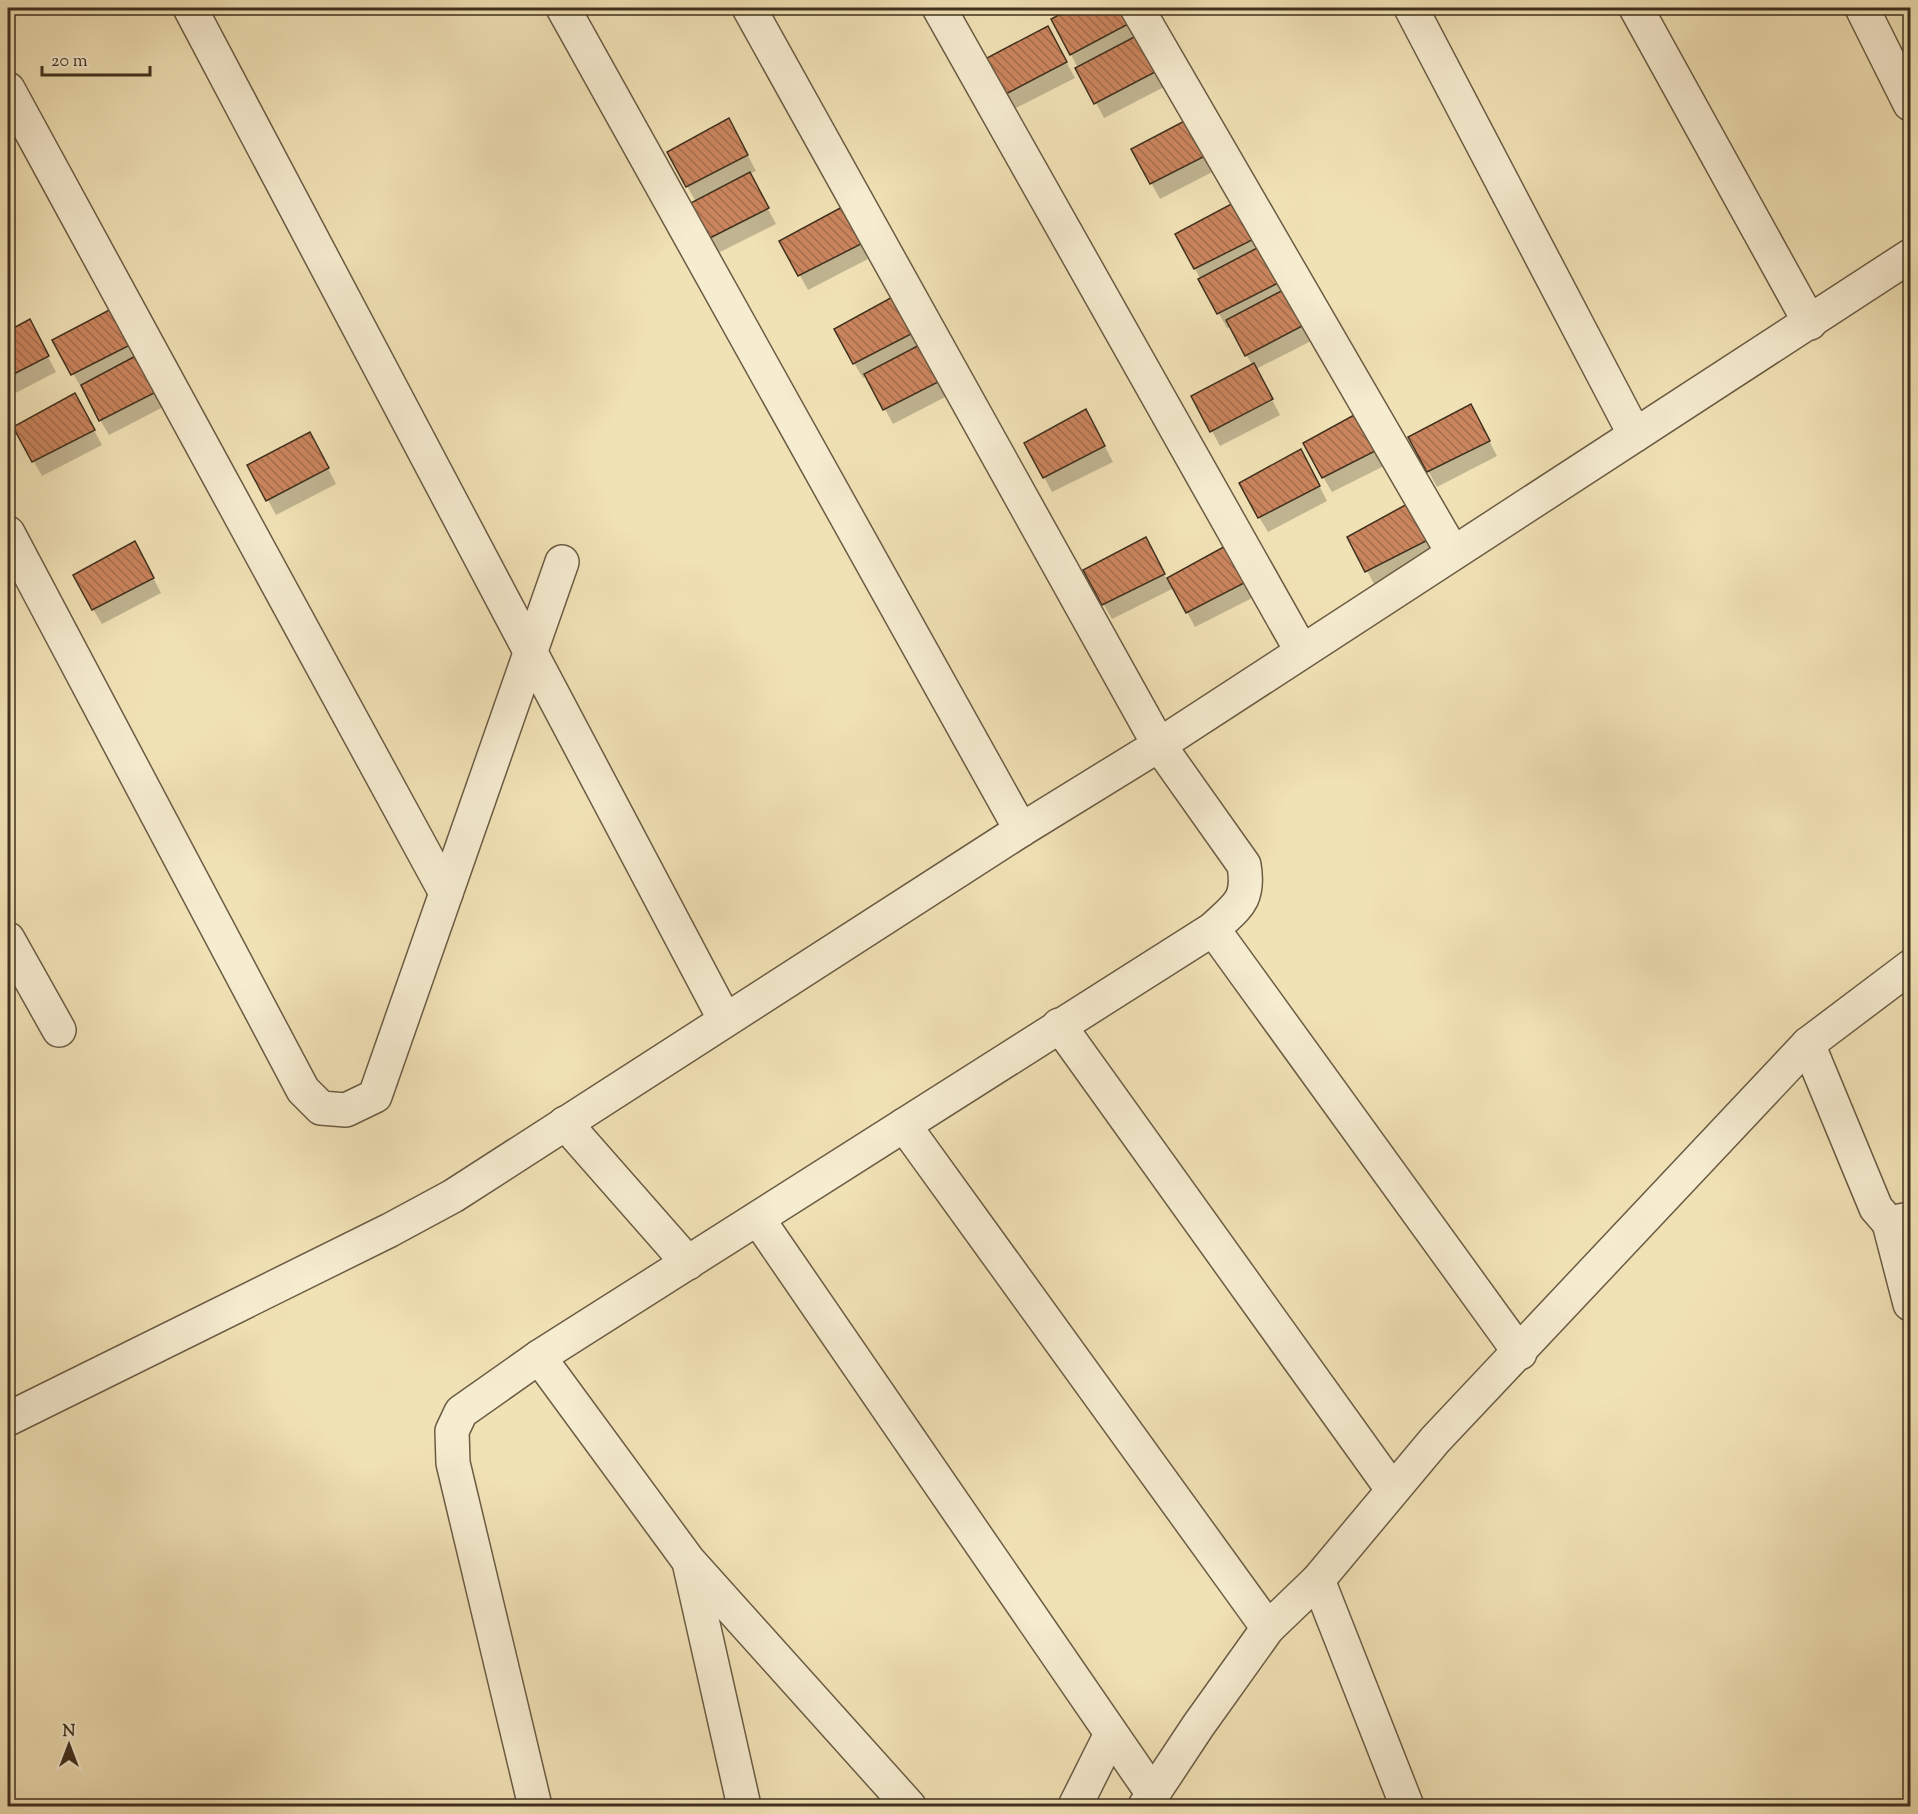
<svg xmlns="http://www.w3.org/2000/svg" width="1918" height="1814" font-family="'Sorts Mill Goudy',serif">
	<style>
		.shadow { fill: #0003 }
		.building { fill: url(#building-back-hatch); stroke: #3e301e; stroke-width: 1.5 }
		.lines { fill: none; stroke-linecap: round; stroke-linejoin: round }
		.minor-casing { stroke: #6b5c44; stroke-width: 36 }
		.tertiary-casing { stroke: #6b5c44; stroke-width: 36 }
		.minor { stroke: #f6ecd0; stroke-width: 33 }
		.tertiary { stroke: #f6ecd0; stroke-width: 33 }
	</style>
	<defs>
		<pattern id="building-back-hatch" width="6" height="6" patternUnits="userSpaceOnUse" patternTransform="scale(1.5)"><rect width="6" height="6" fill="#cb855e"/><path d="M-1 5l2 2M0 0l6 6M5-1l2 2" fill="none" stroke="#a66d4d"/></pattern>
	</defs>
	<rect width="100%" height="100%" fill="#f1e2b6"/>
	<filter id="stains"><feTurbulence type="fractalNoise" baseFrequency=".00333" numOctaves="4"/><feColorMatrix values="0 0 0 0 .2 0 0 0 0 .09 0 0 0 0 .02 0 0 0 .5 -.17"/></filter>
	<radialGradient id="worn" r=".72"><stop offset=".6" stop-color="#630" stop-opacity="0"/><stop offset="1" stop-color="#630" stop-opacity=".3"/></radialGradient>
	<g class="shadow">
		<polygon points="1076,8 1123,8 1164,87 1104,118 1053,20"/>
		<polygon points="1056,43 1075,78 1014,109 1006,94"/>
		<polygon points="1193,118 1220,168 1160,199 1133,150"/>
		<polygon points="737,135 756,171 749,174 776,224 716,254 696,202 687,186"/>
		<polygon points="1237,203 1315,339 1256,369 1280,415 1220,446 1212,431 1252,365 1231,327 1227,328 1219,314 1177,235"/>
		<polygon points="850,224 868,259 808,290 781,241"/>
		<polygon points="114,309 169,404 109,435 54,341"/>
		<polygon points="904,312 953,393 893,424 867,376 863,378 854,363"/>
		<polygon points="29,321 56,372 8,397 8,333"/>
		<polygon points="83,410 102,445 42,476 15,428"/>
		<polygon points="1364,411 1392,462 1332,492 1323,477"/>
		<polygon points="1479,421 1497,456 1437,487 1410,438"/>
		<polygon points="1094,426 1113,462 1052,492 1044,477"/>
		<polygon points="318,449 336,484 276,515 268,500"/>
		<polygon points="1309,466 1327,501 1268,532 1259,517"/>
		<polygon points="1409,505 1436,555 1375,586 1349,537"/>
		<polygon points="1229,546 1256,596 1195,627 1174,588 1112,619 1085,571 1154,554 1167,580"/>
		<polygon points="143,558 161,593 102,624 93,609"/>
	</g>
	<g class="building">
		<polygon points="1072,8 1124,8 1132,22 1070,55 1051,19"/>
		<polygon points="1048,26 1067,62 1004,95 985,59"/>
		<polygon points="1138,35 1157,71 1094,104 1075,68"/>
		<polygon points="1194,116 1213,152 1150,184 1131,149"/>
		<polygon points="729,118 748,155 686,187 667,152"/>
		<polygon points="750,172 769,208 706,240 687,205"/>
		<polygon points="1237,201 1256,238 1194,269 1175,234"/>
		<polygon points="842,207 861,244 798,276 779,241"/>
		<polygon points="1261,246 1280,282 1217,314 1198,279"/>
		<polygon points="1289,287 1308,323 1245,356 1226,320"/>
		<polygon points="896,295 915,332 853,364 834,329"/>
		<polygon points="115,307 134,343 71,375 52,340"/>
		<polygon points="30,319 49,356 8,377 8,331"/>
		<polygon points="927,341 946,378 883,410 864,374"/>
		<polygon points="143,352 162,389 99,421 81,385"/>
		<polygon points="1254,363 1273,399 1210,432 1191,396"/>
		<polygon points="75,393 95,430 32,462 13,427"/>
		<polygon points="1471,404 1490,441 1427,472 1408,437"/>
		<polygon points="1086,409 1105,446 1043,478 1024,443"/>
		<polygon points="1365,409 1385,446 1322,478 1303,443"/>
		<polygon points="310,432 329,468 266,501 247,465"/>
		<polygon points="1301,449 1320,486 1258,518 1239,483"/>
		<polygon points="1409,503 1428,540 1365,572 1347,537"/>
		<polygon points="1146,537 1165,574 1102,605 1083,570"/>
		<polygon points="135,541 154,578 92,610 73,575"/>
		<polygon points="1229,544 1248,581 1186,613 1167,578"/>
	</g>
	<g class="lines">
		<g class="minor-casing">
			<g id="minor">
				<polyline points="190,8 725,1020"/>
				<polyline points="563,8 1021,830"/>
				<path d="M749,8L1159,745L1244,865C1250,901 1237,906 1213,929"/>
				<polyline points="939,8 1301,650"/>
				<polyline points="1137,8 1453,553"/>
				<polyline points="1411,8 1635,435"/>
				<polyline points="1636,8 1810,323"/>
				<polyline points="1862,8 1910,104"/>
				<polyline points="8,89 446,893"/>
				<polyline points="8,533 303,1090 321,1108 346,1110 375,1096 562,562"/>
				<polyline points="8,939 59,1030"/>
				<polyline points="1059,1025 1392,1489"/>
				<polyline points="1808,1044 1876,1208 1889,1223 1910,1219"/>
				<polyline points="565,1123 688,1263"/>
				<polyline points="904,1125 1268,1628"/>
				<polyline points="758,1219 1153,1794"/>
				<polyline points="1889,1223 1910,1304"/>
				<polyline points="539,1357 688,1560 909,1806"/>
				<polyline points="8,1419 390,1230 453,1196 1021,830 1159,745 1910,256"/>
				<polyline points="689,1562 744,1806"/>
				<polyline points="1318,1580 1407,1806"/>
				<polyline points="535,1806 453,1463 452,1431 461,1412 539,1357 1213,929 1520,1353"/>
				<polyline points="1075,1806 1111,1734"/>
			</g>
		</g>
		<g class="tertiary-casing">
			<polyline id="tertiary" points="1145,1806 1198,1726 1268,1628 1318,1580 1435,1440 1808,1044 1910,967"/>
		</g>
		<use href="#minor" class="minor"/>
		<use href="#tertiary" class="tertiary"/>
	</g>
	<rect width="1918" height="1814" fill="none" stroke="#f1e2b6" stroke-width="30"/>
	<rect x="9" y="9" width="1900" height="1796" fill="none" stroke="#3e301e" stroke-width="3"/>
	<rect x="15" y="15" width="1888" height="1784" fill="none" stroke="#3e301e" stroke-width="1.5"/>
	<g transform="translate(69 1745)" stroke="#f6ecd0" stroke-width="4.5" paint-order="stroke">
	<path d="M0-4.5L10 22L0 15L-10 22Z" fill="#3e301e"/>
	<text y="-9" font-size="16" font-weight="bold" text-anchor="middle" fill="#3e301e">N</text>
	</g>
	<path d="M42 66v9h108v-9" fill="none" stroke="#3e301e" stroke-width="3"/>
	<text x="51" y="66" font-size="18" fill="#3e301e" stroke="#f6ecd0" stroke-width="4.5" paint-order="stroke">20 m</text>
	<rect width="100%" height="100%" filter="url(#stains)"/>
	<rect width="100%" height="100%" fill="url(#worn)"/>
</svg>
